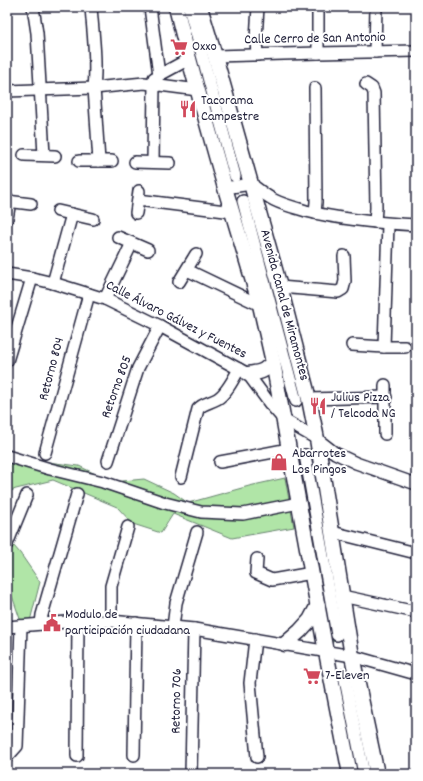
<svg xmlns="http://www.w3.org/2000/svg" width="423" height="781" font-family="Dekko,sans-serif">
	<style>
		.green { fill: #b0e5a7; stroke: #698471 }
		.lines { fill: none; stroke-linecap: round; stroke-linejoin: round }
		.minor-casing { stroke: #22223b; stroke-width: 14 }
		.major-casing { stroke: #22223b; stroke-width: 17 }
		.minor { stroke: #fff; stroke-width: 11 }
		.major { stroke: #fff; stroke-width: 14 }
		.labels { text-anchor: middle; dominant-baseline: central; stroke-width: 4; stroke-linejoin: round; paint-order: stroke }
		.street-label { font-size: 14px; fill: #22223b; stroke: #fff }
		.poi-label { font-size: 14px; fill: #22223b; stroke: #fff; text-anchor: start }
	</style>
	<rect width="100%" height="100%" fill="#fff"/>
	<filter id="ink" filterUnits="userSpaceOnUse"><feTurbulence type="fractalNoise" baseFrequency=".025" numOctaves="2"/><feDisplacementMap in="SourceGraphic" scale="8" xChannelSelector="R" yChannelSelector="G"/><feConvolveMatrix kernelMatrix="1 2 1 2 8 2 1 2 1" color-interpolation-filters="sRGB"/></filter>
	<g filter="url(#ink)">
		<g class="green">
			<polygon points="312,449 344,639 332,642 296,451"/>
			<polygon points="32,460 79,466 112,482 144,479 174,493 188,503 249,486 285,478 294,527 232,538 173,514 161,533 133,524 117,507 53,480 16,489 7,492 7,465"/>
			<polygon points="7,538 20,553 40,582 30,621 20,619 11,593 7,587"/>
		</g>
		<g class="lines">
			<g class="minor-casing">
				<g id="minor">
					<polyline points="33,7 37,33 44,155"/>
					<path d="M91,7C93,34 97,61 94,88L99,161"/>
					<polyline points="150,7 159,75"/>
					<polyline points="189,7 235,176"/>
					<polyline points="375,52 376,7"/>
					<polyline points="318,53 318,7"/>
					<polyline points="257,55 256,39 258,7"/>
					<polyline points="215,56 318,53 416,51"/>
					<polyline points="154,78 189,59"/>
					<polyline points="366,84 372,88 374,93 376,208 375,222"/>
					<polyline points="315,88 316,202 315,213"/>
					<polyline points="7,91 94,88 144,83 198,90"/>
					<polyline points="24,155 55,156"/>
					<polyline points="79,161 112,161"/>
					<polyline points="135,162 170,163"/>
					<polyline points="153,162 154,84"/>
					<path d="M225,188L251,184C259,190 266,196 274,200C284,205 296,208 306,211C342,220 379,223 416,225"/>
					<polyline points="138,200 233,212"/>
					<polyline points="7,201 31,204"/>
					<polyline points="243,201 296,401"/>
					<polyline points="58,211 93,219"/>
					<polyline points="136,213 139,191"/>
					<polyline points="7,219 10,201"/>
					<polyline points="118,237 148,250"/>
					<polyline points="187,270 260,305"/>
					<polyline points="7,274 32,278 53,283 105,299 160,326 248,374 270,404 284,420 317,439 335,453 356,463 416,484"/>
					<polyline points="179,282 196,254"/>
					<polyline points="53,283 72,214"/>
					<polyline points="280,287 338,292 343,289 345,281 344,256"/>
					<polyline points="105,299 132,243"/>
					<polyline points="352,345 384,347 405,347"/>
					<polyline points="384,347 388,224"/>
					<polyline points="7,361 32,278"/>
					<polyline points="309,399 386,397"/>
					<polyline points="385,434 385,385"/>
					<polyline points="45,453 89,294"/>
					<polyline points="305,455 337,635"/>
					<polyline points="7,456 50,469 103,482 165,503 201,512 243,514 299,503"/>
					<polyline points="108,461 138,368 160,326"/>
					<polyline points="220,462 289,449"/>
					<path d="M181,477L198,409C203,403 210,403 217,399C226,394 234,378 239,369"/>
					<polyline points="332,532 416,553"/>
					<polyline points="7,544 27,495"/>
					<polyline points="257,559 256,573 272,580 312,573"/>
					<polyline points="342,596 416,612"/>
					<polyline points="111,621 111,586 128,527"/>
					<polyline points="41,624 42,615 77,494"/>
					<polyline points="7,627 78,621 111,621 194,629 352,656 416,674"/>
					<polyline points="173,627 176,603 197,532"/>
					<polyline points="255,639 250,683 257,757"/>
					<polyline points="344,675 364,774"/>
					<polyline points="134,755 136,623"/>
					<polyline points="8,756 17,746 21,626"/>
					<polyline points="77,756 78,621"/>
					<polyline points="191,774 194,629"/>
				</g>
			</g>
			<g class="major-casing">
				<g id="major">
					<polyline points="176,7 189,59 225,188 260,305 273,362 326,652 350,774"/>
					<polyline points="200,7 215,56 280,287 309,399 317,439 352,656 377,774"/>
					<path d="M248,374C262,372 263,372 273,362"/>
					<polyline points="285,644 300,631 310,620 318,605"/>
				</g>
			</g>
			<use href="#minor" class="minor"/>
			<use href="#major" class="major"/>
		</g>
	</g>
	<defs>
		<g id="supermarket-bare" transform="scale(1.38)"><path d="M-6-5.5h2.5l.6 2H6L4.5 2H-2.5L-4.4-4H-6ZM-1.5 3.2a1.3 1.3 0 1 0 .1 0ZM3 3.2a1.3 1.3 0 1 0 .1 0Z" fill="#d1495b" stroke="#fff" stroke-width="2.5" paint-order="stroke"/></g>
		<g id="restaurant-bare" transform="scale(1.38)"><path d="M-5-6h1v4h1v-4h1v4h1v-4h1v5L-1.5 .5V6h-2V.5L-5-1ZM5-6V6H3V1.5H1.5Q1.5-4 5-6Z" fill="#d1495b" stroke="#fff" stroke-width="2.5" paint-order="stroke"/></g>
		<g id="shop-bare" transform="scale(1.38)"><path d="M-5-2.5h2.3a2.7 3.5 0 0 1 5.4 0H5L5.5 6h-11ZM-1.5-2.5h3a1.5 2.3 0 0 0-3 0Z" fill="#d1495b" stroke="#fff" stroke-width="2.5" paint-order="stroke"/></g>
		<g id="civic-bare" transform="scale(1.38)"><path d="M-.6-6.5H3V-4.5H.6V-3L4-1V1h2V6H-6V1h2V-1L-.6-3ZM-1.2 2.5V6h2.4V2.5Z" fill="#d1495b" stroke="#fff" stroke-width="2.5" paint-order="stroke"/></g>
	</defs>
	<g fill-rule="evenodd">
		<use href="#supermarket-bare" x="179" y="47"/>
		<use href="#restaurant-bare" x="188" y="109"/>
		<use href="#restaurant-bare" x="318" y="406"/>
		<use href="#shop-bare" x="279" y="462"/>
		<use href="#civic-bare" x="52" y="623"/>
		<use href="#supermarket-bare" x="312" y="676"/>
	</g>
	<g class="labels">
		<g class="street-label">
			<text transform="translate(315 39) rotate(-1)">Calle Cerro de San Antonio</text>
			<text transform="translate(284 305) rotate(75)">Avenida Canal de Miramontes</text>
			<text transform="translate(176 320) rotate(27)">Calle Álvaro Gálvez y Fuentes</text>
			<text transform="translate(52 369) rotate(-75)">Retorno 804</text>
			<text transform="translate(117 387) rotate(-70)">Retorno 805</text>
			<text transform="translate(177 701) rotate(-89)">Retorno 706</text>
		</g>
		<g class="poi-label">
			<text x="192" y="47">Oxxo</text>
			<text x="201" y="101">Tacorama<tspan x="201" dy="16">Campestre</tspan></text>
			<text x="331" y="398">Julius Pizza<tspan x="331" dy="16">/ Telcoda NG</tspan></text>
			<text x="292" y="454">Abarrotes<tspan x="292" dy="16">Los Pingos</tspan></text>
			<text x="65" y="615">Modulo de<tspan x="65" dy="16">participación ciudadana</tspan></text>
			<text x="325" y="676">7-Eleven</text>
		</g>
	</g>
	<rect width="423" height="781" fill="none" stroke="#fff" stroke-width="24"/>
	<rect x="12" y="12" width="399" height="757" fill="none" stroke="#22223b" stroke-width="1.5" filter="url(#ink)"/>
</svg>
